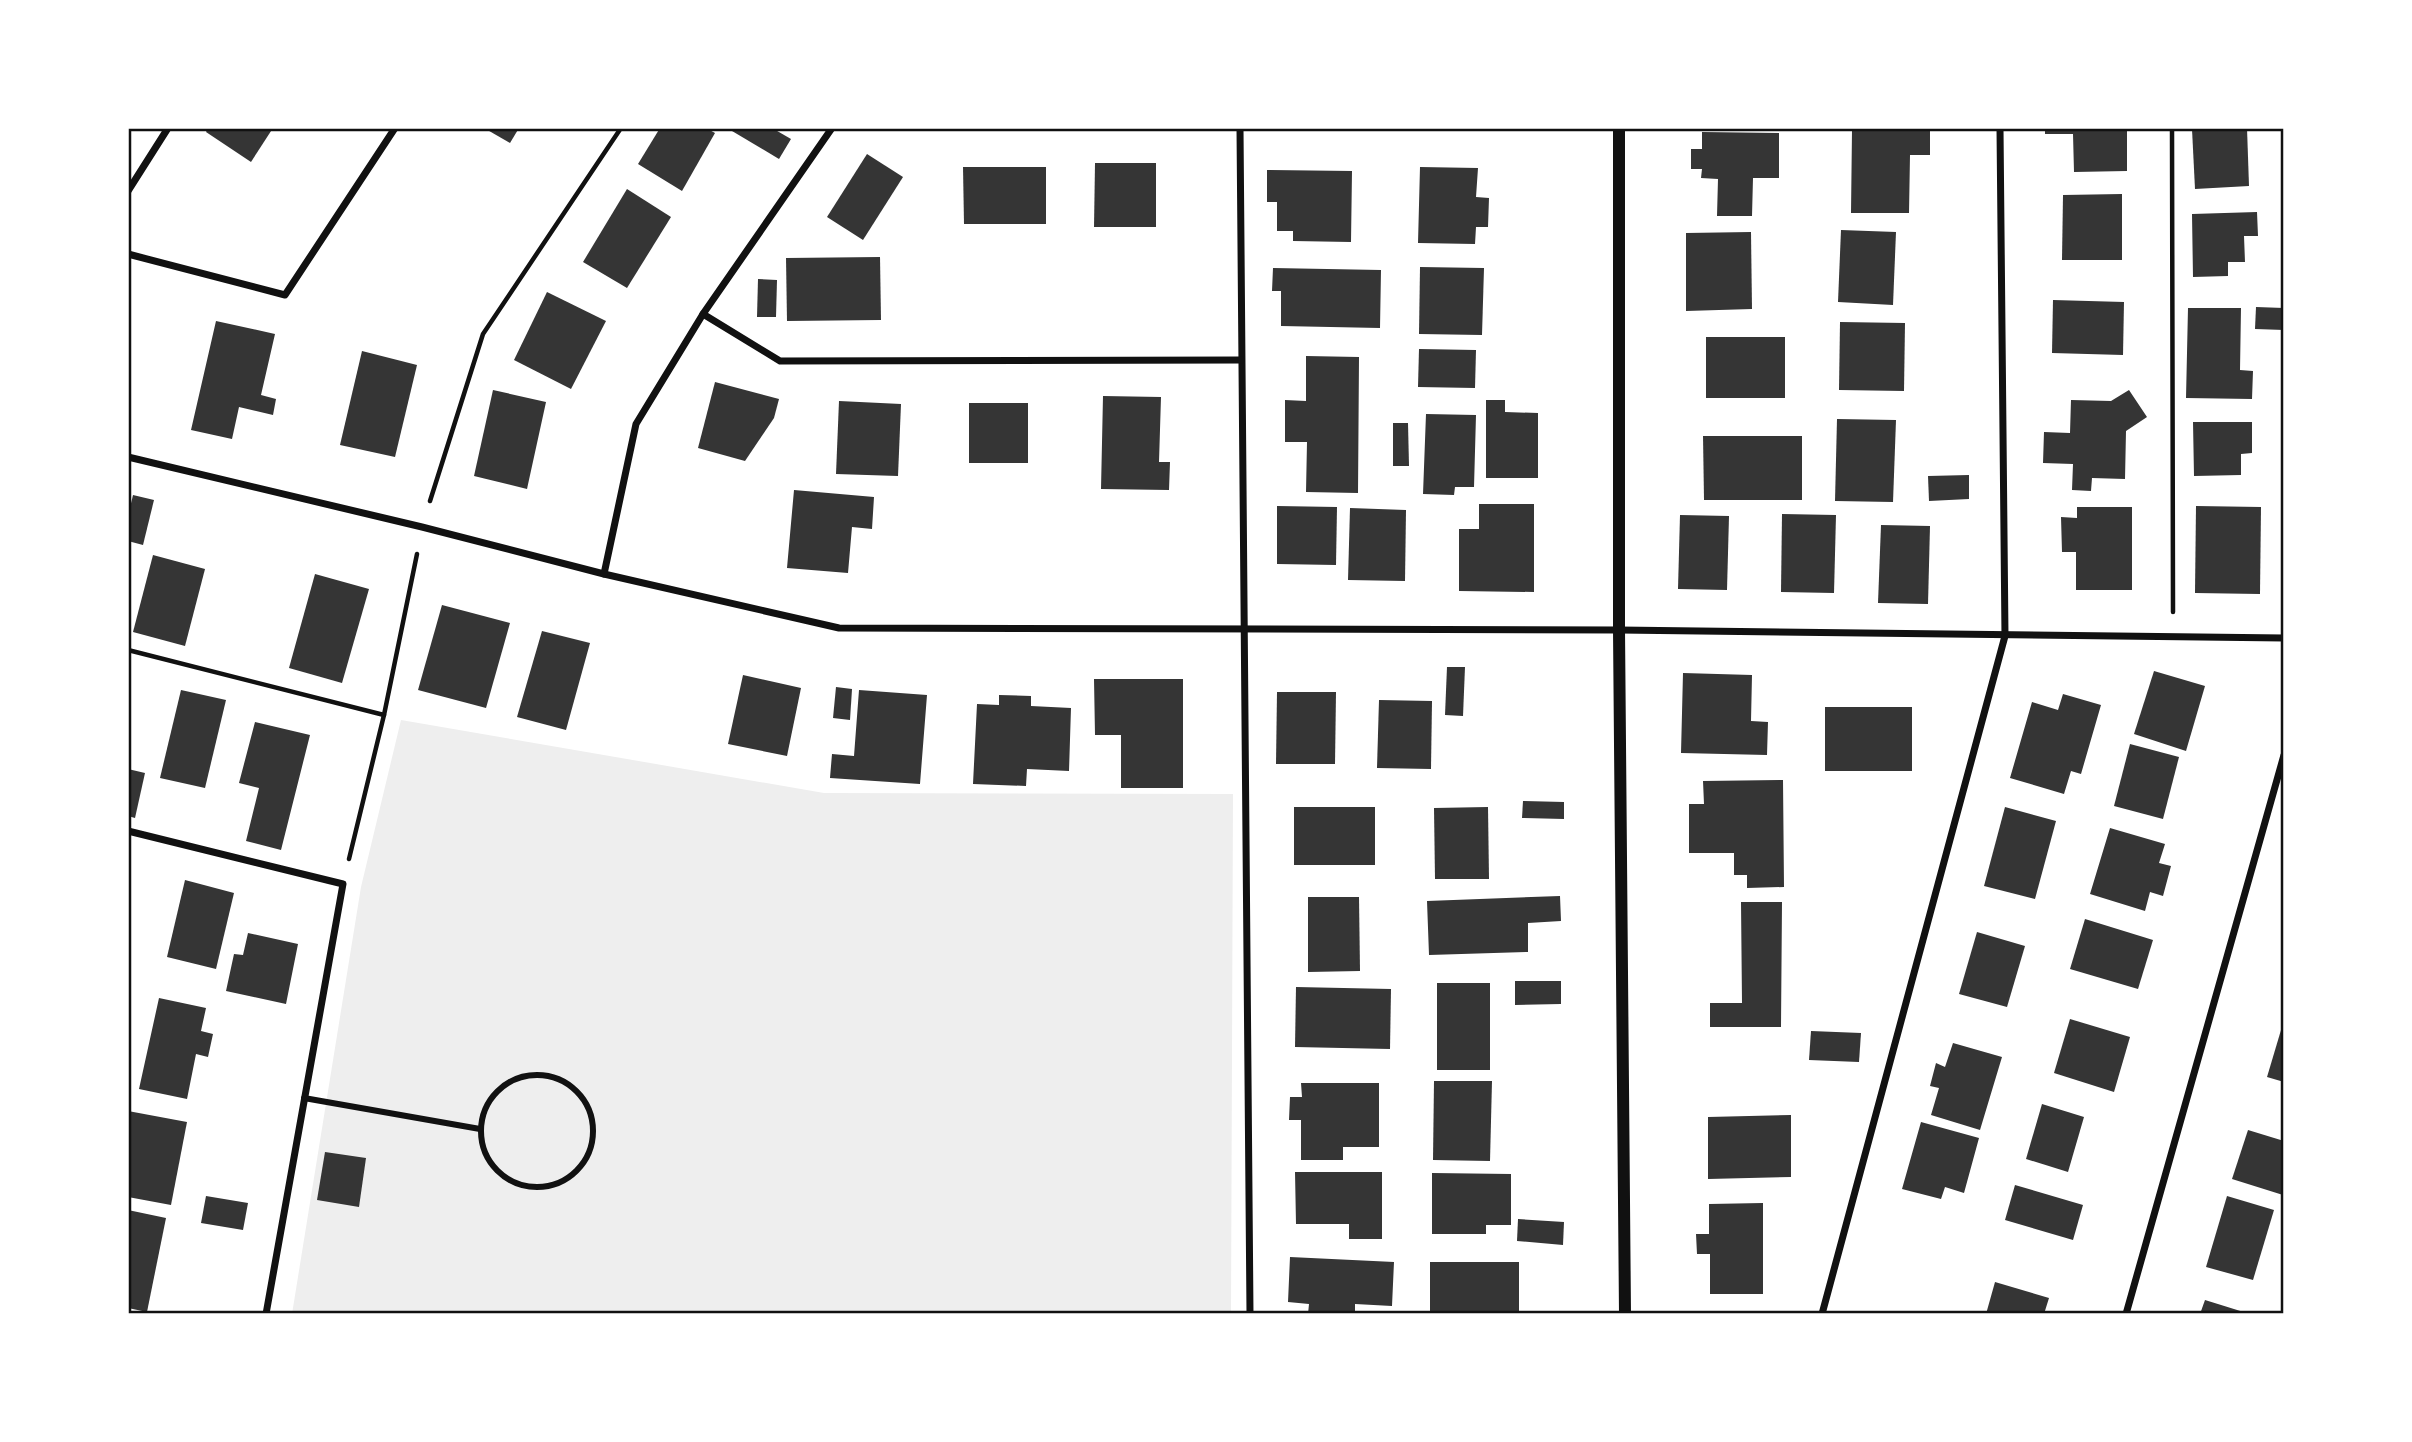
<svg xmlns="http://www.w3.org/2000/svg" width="2412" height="1442" font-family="Poppins,sans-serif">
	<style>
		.green { fill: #eee }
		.building { fill: #353535 }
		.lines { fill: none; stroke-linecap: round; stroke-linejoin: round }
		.path { stroke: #111; stroke-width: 4.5 }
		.pedestrian { stroke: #111; stroke-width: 6 }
		.minor { stroke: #111; stroke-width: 7 }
		.tertiary { stroke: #111; stroke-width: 12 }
		.neatline { fill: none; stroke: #111; stroke-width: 2.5 }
	</style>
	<rect width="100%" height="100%" fill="#fff"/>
	<polygon class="green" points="401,720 824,793 1233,794 1231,1314 292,1314 361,887"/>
	<g class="building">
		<polygon points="208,128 273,128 251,162 206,132"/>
		<polygon points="484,128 519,128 510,143"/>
		<polygon points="660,128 706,128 715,133 682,191 638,164"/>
		<polygon points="733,128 772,128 791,139 779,159 732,131"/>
		<polygon points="2045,128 2127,128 2127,171 2074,172 2073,134 2045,134"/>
		<polygon points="2247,128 2249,186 2195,189 2192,129"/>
		<polygon points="1852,130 1930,131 1930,155 1910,155 1909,213 1851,213"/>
		<polygon points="1702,132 1779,133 1779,178 1753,178 1752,216 1717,216 1718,179 1701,178 1702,169 1691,169 1691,149 1702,149"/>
		<polygon points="867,154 903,177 863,240 827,217"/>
		<polygon points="1095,163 1156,163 1156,227 1094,227"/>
		<polygon points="963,167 1046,167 1046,224 964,224"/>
		<polygon points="1420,167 1478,168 1476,197 1489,198 1488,227 1476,227 1475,244 1418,243"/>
		<polygon points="1267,170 1352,171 1351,242 1293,241 1293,231 1277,231 1277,202 1267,202"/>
		<polygon points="627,189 671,217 627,288 583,262"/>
		<polygon points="2122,194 2122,260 2062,260 2063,195"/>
		<polygon points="2257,212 2258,236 2244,236 2245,262 2228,262 2228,276 2193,277 2192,214"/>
		<polygon points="1841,230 1896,232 1893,305 1838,302"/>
		<polygon points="1751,232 1752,309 1686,311 1686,233"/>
		<polygon points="880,257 881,320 787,321 786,258"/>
		<polygon points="1420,267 1484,268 1482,335 1419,334"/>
		<polygon points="1273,268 1381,270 1380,328 1281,326 1281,291 1272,291"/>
		<polygon points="758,279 777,280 776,317 757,317"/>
		<polygon points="547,292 606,321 571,389 514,360"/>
		<polygon points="2053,300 2124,302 2123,355 2052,353"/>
		<polygon points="2256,307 2284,308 2284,330 2255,329"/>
		<polygon points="2188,308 2241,308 2240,370 2253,371 2252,399 2186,398"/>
		<polygon points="216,321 275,334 261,395 276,399 273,415 239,407 232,439 191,430"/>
		<polygon points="1840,322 1905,323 1904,391 1839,390"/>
		<rect x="1706" y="337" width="79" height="61"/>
		<polygon points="1419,349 1476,350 1475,388 1418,387"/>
		<polygon points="362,351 417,365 395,457 340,445"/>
		<polygon points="1306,356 1359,357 1358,493 1306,492 1307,442 1285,442 1285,400 1306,401"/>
		<polygon points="715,382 779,399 774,418 745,461 698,448"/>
		<polygon points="493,390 546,402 527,489 474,476"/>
		<polygon points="2129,390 2147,417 2126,431 2125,479 2092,478 2091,491 2072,490 2073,464 2043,463 2044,432 2070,433 2071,400 2111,401"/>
		<polygon points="1103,396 1161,397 1159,462 1170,462 1169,490 1101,489"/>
		<polygon points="1486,400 1505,400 1505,412 1538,413 1538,478 1486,478"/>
		<polygon points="839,401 901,404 898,476 836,474"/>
		<rect x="969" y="403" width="59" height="60"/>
		<polygon points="1426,414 1476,415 1474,487 1455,487 1454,495 1423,494"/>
		<polygon points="1837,419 1896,420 1893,502 1835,501"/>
		<polygon points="2193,422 2252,422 2252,453 2241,454 2241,475 2194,476"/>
		<polygon points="1393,423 1408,423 1409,466 1393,466"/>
		<polygon points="1703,436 1802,436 1802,500 1704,500"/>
		<polygon points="1969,475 1969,499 1929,501 1928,476"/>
		<polygon points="794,490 874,497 872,529 852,527 848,573 787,568"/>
		<polygon points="133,495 154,500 143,545 128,541 128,516"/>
		<polygon points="1479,504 1534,504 1534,592 1459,591 1459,529 1479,529"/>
		<polygon points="1277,506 1337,507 1336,565 1277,564"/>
		<polygon points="2196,506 2261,507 2260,594 2195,593"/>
		<polygon points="2077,507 2132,507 2132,590 2076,590 2076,552 2062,552 2061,517 2077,518"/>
		<polygon points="1350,508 1406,510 1405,581 1348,580"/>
		<polygon points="1782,514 1836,515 1834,593 1781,592"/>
		<polygon points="1680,515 1729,516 1727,590 1678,589"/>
		<polygon points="1881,525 1930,526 1928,604 1878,603"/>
		<polygon points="153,555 205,569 185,646 133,632"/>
		<polygon points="315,574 369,589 342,683 289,668"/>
		<polygon points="442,605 510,623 486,708 418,690"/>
		<polygon points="542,631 590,643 566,730 517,717"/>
		<polygon points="1447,667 1465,667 1463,716 1445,715"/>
		<polygon points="2154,671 2205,686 2186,751 2134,734"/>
		<polygon points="1683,673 1752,675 1751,721 1768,722 1767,755 1681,753"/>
		<polygon points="743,675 801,688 787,756 728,744"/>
		<polygon points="1094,679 1183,679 1183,788 1121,788 1121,735 1095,735"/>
		<polygon points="836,687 852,689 850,720 833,718"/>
		<polygon points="181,690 226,700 205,788 160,778"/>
		<polygon points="859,690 927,695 920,784 830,778 832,754 854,756"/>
		<polygon points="1277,692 1336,692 1335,764 1276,764"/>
		<polygon points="2063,694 2101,705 2081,774 2071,771 2064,794 2010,778 2032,702 2058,710"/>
		<polygon points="999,695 1031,696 1031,706 1071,708 1069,771 1027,769 1026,786 973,784 977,704 999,705"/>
		<polygon points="1379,700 1432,701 1431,769 1377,768"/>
		<rect x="1825" y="707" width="87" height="64"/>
		<polygon points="255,722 310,735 281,850 246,841 259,788 239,783"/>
		<polygon points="2130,744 2179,757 2163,819 2114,806"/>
		<polygon points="128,769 145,773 135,818 128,816"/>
		<polygon points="1783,780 1784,887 1747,888 1747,875 1734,875 1734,853 1689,853 1689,804 1704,804 1703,781"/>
		<polygon points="1523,801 1564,802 1564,819 1522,818"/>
		<rect x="1294" y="807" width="81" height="58"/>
		<polygon points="1488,807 1489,879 1435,879 1434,808"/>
		<polygon points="2005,807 2056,821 2035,899 1984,886"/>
		<polygon points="2110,828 2165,844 2159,863 2171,866 2163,896 2150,892 2145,911 2090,894"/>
		<polygon points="185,880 234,893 216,969 167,957"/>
		<polygon points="1560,896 1561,921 1528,923 1528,952 1429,955 1427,901"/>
		<polygon points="1308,897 1359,897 1360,971 1308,972"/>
		<polygon points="1741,902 1782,902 1781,1027 1710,1027 1710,1003 1742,1003"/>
		<polygon points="2085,919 2153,940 2138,989 2070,969"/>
		<polygon points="1977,932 2025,946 2007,1007 1959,994"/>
		<polygon points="248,933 298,944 286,1004 226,991 234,954 243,955"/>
		<polygon points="1515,981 1561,981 1561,1004 1515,1005"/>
		<rect x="1437" y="983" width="53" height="87"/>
		<polygon points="1296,987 1391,989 1390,1049 1295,1047"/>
		<polygon points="159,998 206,1008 201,1031 213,1034 208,1057 196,1054 187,1099 139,1089"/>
		<polygon points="2070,1019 2130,1037 2114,1092 2054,1073"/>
		<polygon points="2284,1020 2284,1082 2267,1077"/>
		<polygon points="1811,1031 1861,1033 1859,1062 1809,1060"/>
		<polygon points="1953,1043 2002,1057 1980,1130 1931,1115 1939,1088 1930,1086 1936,1063 1945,1067"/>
		<polygon points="1434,1081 1492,1081 1490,1161 1433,1160"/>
		<polygon points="1301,1083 1379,1083 1379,1147 1343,1147 1343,1160 1301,1160 1301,1120 1289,1120 1290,1097 1302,1097"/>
		<polygon points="2042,1104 2084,1117 2068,1172 2026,1159"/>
		<polygon points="128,1111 187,1122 171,1205 128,1197"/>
		<polygon points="1791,1115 1791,1177 1708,1179 1708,1117"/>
		<polygon points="1921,1122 1979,1138 1964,1193 1945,1187 1941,1199 1902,1189"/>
		<polygon points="2248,1130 2284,1141 2283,1195 2232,1179"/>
		<polygon points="325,1152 366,1158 359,1207 317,1200"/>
		<polygon points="1295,1172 1382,1172 1382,1239 1349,1239 1349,1224 1296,1224"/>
		<polygon points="1432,1173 1511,1174 1511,1225 1486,1225 1486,1234 1432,1234"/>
		<polygon points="2015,1185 2083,1205 2073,1240 2005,1220"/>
		<polygon points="206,1196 248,1203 243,1230 201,1223"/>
		<polygon points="2227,1196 2274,1210 2253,1280 2206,1267"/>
		<polygon points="1763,1203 1763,1294 1710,1294 1710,1254 1697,1254 1696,1234 1709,1234 1709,1204"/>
		<polygon points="128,1210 166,1218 147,1312 128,1308"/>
		<polygon points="1518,1219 1564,1222 1563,1245 1517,1241"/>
		<polygon points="1290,1257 1394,1262 1392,1306 1355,1304 1355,1314 1308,1314 1309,1304 1288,1302"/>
		<rect x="1430" y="1262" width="89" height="52"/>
		<polygon points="1995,1282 2049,1298 2044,1314 1986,1314"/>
		<polygon points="2205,1300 2250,1314 2200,1314"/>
	</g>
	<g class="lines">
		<g class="path">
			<polyline points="2172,128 2173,612"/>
			<polyline points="430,501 483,334 621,128"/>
			<polyline points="128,650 384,715"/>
			<polyline points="349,859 384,715 417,554"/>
		</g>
		<g class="pedestrian">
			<circle cx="537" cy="1131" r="56"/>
			<polyline points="304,1098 480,1129"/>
		</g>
		<g class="minor">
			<polyline points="1240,128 1250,1314"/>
			<polyline points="128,191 168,128"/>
			<polyline points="128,254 285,295 395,128"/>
			<polyline points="703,314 780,361 1241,360"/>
			<polyline points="128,457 422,527 604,574 839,628 1619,630 2284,638"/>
			<polyline points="604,574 636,424 703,314 832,128"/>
			<polyline points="128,831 343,884 266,1314"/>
			<polyline points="1822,1314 2005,636 2000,128"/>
			<polyline points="2126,1314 2284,755"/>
		</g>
		<polyline class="tertiary" points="1619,128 1619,630 1625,1314"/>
	</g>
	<rect width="2412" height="1442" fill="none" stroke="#ffffff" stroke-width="259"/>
	<rect x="130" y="130" width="2152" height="1182" class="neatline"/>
</svg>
